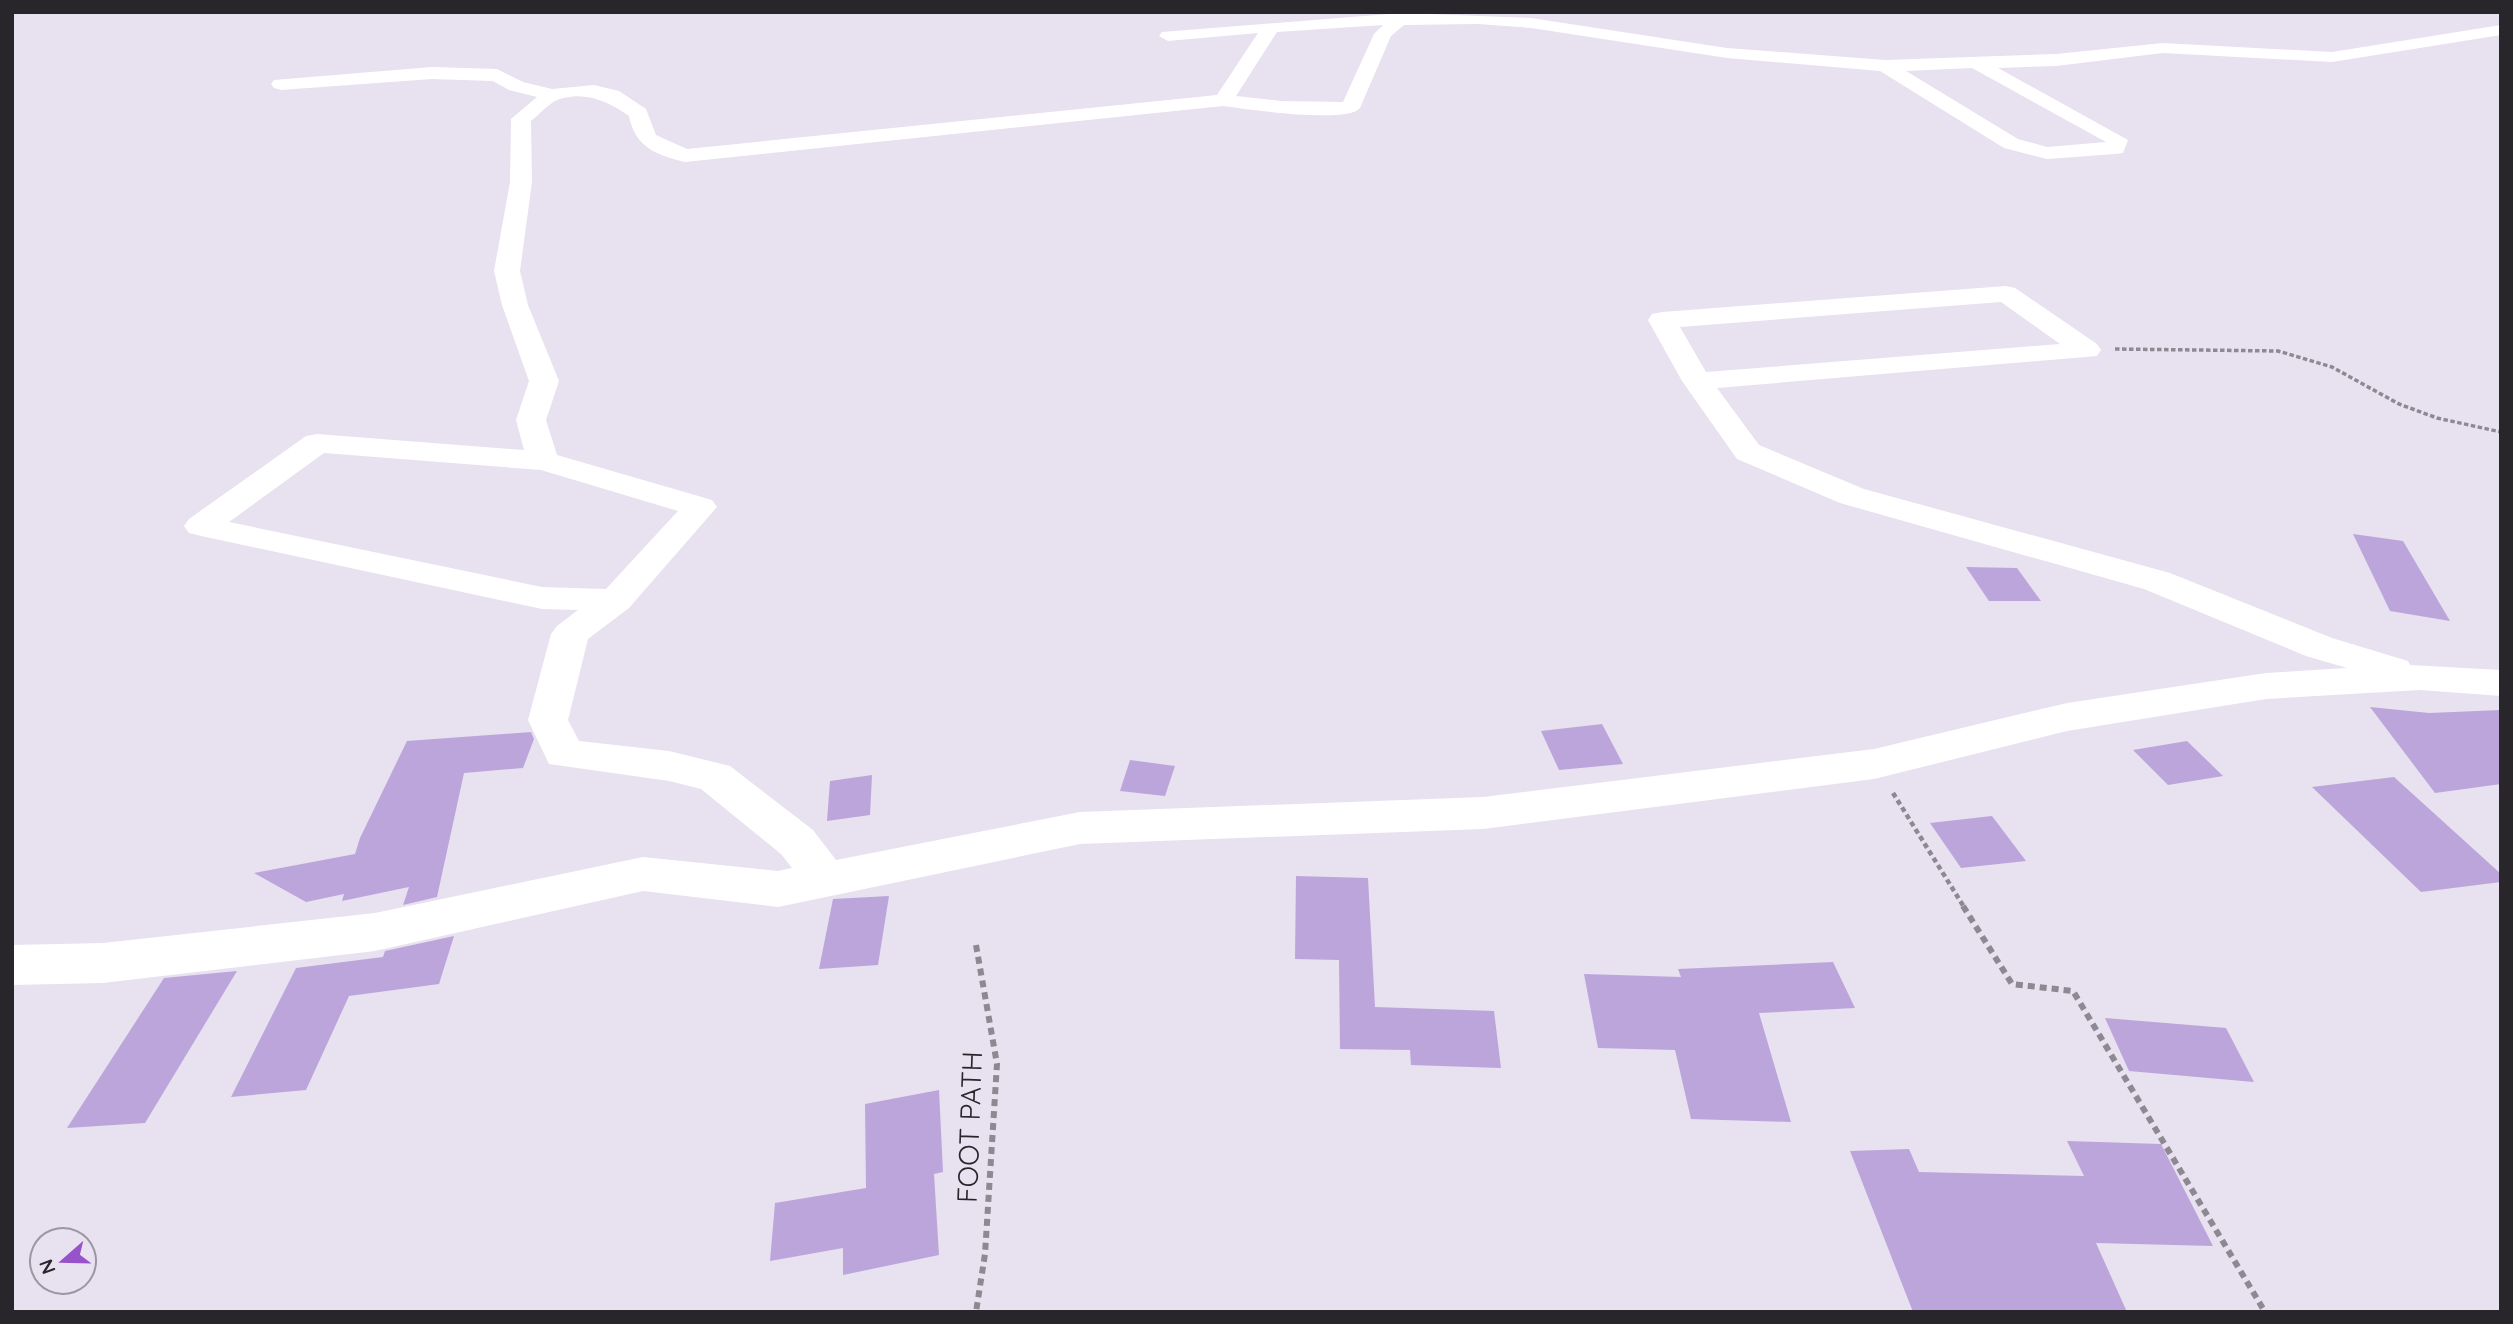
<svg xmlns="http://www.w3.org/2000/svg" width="2513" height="1324" font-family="Quicksand,sans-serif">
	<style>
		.building { fill: #bca5db }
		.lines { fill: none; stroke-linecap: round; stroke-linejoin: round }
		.path-far2 { stroke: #8d8892; stroke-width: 3.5; stroke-dasharray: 4.5 2.5; stroke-linecap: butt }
		.path-far1 { stroke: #8d8892; stroke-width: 4.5; stroke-dasharray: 5 3.5; stroke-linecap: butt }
		.path { stroke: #8d8892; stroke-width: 6; stroke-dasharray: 7 5; stroke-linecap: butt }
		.minor { fill: #fff; fill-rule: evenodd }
		.labels { text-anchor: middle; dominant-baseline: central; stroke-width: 7; stroke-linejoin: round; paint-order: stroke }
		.near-street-label { font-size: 28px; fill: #28262b; stroke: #e8e1ef }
	</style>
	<rect width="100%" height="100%" fill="#e8e1ef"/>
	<g class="building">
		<polygon points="2353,534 2403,541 2450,621 2390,611"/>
		<polygon points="1966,567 2017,568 2041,601 1989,601"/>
		<polygon points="2370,707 2429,713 2501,710 2501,784 2435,793"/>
		<polygon points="1602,724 1623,764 1559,770 1541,731"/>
		<polygon points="531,732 534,739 523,768 464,773 437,897 403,905 409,887 342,901 344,894 306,902 254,873 355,854 360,838 407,741"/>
		<polygon points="2187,741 2223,776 2168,785 2133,750"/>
		<polygon points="1130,760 1175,766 1165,796 1120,791"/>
		<polygon points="872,775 870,815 827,821 830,781"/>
		<polygon points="2394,777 2501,874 2501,882 2421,892 2312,787"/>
		<polygon points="1992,816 2026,861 1961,868 1930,823"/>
		<polygon points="1296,876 1368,878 1375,1007 1494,1011 1501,1068 1411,1065 1410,1050 1340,1049 1339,960 1295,959"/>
		<polygon points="889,896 878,965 819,969 833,899"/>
		<polygon points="454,936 439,984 349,996 306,1090 231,1097 296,968 383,957 385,951"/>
		<polygon points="1833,962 1855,1008 1759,1013 1791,1122 1691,1119 1675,1050 1598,1048 1584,974 1681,977 1678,969"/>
		<polygon points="237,971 145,1123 67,1128 164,978"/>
		<polygon points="2105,1018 2226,1028 2254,1082 2129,1071"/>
		<polygon points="939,1090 943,1172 934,1174 939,1255 843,1275 843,1248 770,1261 775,1203 866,1188 865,1104"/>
		<polygon points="2067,1141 2161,1144 2213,1246 2096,1243 2127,1312 1913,1312 1850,1151 1909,1149 1919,1172 2084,1176"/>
	</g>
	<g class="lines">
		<polyline class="path-far2" points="2115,349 2278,351 2332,367 2399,404 2437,418 2501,432"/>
		<polyline class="path-far1" points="1893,793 1964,907"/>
		<g class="path">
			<polyline points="1963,906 2012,984 2073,991 2265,1312"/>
			<polyline points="976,945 997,1064 985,1254 976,1312"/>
		</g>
		<path class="minor" d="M1402,13L1531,18L1727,48L1885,60L2056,54L2163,43L2332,52L2501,25V35L2332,62L2163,53L2056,66L1998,68L2128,140L2123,153L2115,154L2047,159L2004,148L1880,71L1727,58L1531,28L1478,24L1404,25L1391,36L1360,108C1348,124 1245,109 1223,106L685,162C656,155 635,147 629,116C608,101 584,90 557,100C548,104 539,115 531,121L532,182L520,271L528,305L559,381L546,420L557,455L712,500L717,507L629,608L588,639L568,720L579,741L669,751L730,766L813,830L836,860L1080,812L1483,797L1874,749L2067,703L2266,673L2347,668L2306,656L2144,589L1840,503L1737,459L1682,381L1648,320L1652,314L1662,312L2006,286L2015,288L2097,344L2101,350L2097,356L1717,388L1759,445L1864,489L2170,573L2332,638L2408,661L2410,665L2501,670V696L2420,690L2266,699L2067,731L1874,779L1483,829L1080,844L778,907L643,891L375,951L103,983L12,985V945L103,943L375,913L643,857L778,871L792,868L781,854L701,789L669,781L549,764L528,720L551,634L557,626L578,610L542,609L201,536L189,533L184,526L189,519L306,436L317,434L524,450L516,420L529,381L502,305L494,271L510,182L511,119L537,97L509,90L493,81L432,79L281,90L274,88L271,84L274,80L432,67L497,69L523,82L552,89L594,85L619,91L646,109L656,135L687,149L1217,95L1258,33L1168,41L1159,36L1162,32ZM1383,25L1374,34L1343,102L1282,101L1236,96L1277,32ZM1972,68L2106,142L2047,147L2018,139L1906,71ZM2001,302L2060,344L1706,372L1680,327ZM324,453L541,470L678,511L606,589L542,587L229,522Z"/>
	</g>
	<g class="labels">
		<g class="near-street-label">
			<text transform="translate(969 1127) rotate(-88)">FOOT PATH</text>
		</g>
	</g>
	<rect width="2513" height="1324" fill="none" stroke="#28262b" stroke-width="28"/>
	<g transform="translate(63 1261) rotate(250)"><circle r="33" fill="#e8e1ef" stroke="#9b96a1" stroke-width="2"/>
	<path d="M0-5L12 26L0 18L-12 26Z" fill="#9754ca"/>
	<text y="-10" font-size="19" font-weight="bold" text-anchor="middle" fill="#28262b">N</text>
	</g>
</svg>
